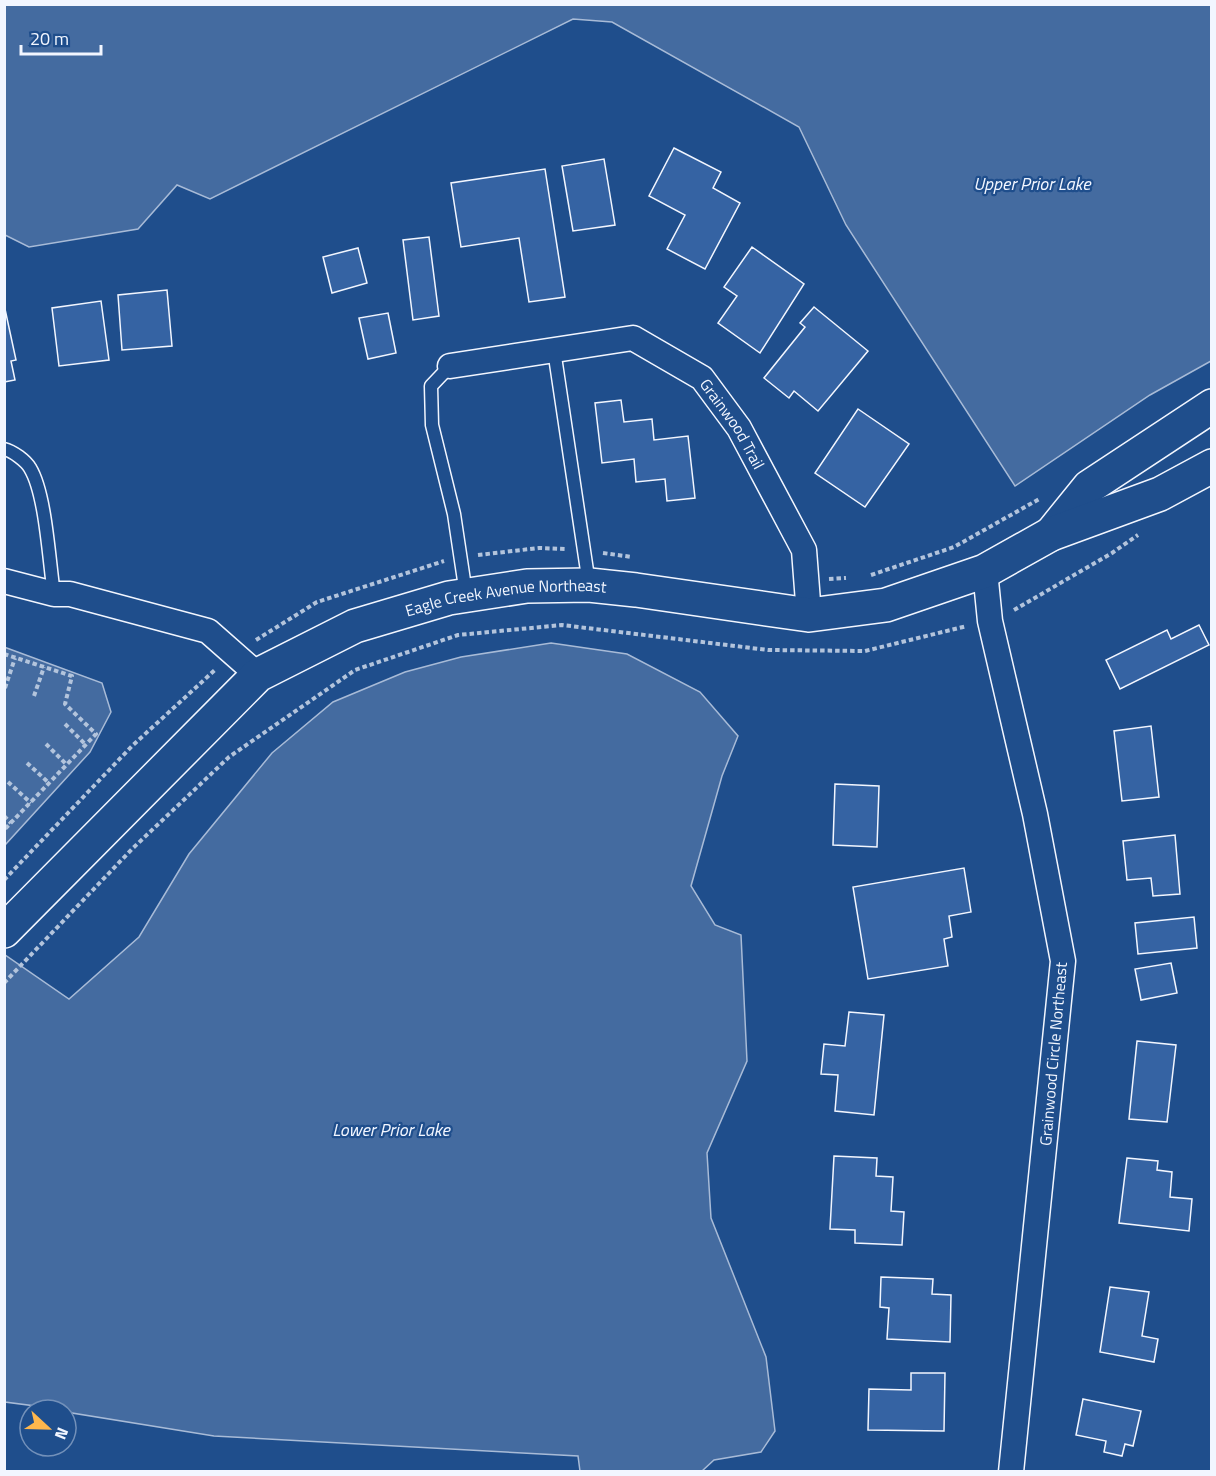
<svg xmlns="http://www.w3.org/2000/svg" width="1216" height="1476" font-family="'Titillium Web',sans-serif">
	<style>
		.water { fill: #446ba0; stroke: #a8bbd7; stroke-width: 1.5 }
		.building { fill: #3563a3; stroke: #f2f6ff; stroke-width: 1.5 }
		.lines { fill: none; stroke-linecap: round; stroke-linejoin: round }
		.lane-casing { stroke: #f2f6ff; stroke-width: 15 }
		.street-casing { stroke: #f2f6ff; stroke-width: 27 }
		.secondary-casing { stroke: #f2f6ff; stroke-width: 36 }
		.path { stroke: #b3c4dc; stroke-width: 4; stroke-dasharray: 4.5 3; stroke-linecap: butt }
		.lane { stroke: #1f4e8c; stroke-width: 12 }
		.street { stroke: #1f4e8c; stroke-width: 24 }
		.secondary { stroke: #1f4e8c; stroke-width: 33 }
		.labels { text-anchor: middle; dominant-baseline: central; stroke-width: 4.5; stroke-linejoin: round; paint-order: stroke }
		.street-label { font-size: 16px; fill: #f2f6ff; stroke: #1f4e8c }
		.water-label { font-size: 18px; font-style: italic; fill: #f2f6ff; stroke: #1f4e8c }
	</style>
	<rect width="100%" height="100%" fill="#1f4e8c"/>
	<g class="water">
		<polygon points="4,5 1211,5 1211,361 1150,395 1015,486 846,225 799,127 612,22 573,19 210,199 177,185 138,229 29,247 5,235"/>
		<polygon points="551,643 627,654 700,692 738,736 722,776 691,886 715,925 741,935 747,1061 707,1153 711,1218 766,1357 775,1431 761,1452 714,1460 702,1471 580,1471 578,1456 214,1436 66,1412 66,1410 5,1402 5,955 69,999 139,937 189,854 272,753 333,702 405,672 461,657"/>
		<polygon points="4,647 102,683 111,712 90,752 5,845"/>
	</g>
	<g class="building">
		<polygon points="674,148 721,172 713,188 740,203 705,269 667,249 685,215 649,196"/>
		<polygon points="604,159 615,225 573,231 562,166"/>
		<polygon points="545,169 565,297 529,302 519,238 461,247 451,183"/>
		<polygon points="429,237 439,316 413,320 403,240"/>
		<polygon points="752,247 804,284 760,353 718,323 737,296 724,287"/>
		<polygon points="358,248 367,283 332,293 323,257"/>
		<polygon points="167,290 172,346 122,350 118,295"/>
		<polygon points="101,301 109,360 59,366 52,308"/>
		<polygon points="814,307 868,351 818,411 794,391 789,398 764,378 805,327 800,323"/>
		<polygon points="5,309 16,360 11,361 15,380 4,382"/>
		<polygon points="388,313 396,353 368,359 359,318"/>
		<polygon points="621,400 624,422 652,419 654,440 688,436 695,498 667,501 665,479 636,482 634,459 602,463 595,403"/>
		<polygon points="858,409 909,444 865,507 815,473"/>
		<polygon points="1199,625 1209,645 1120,689 1106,660 1167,630 1171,639"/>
		<polygon points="1151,726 1159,797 1122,801 1114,731"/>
		<polygon points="835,784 879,786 877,847 833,845"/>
		<polygon points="1175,835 1180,894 1153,896 1151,878 1127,880 1123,841"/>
		<polygon points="964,868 971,912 949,916 952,937 944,939 948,966 868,979 853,887"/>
		<polygon points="1194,917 1197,948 1138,954 1135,923"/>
		<polygon points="1171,963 1177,993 1141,1000 1135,969"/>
		<polygon points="849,1012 884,1015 874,1115 835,1111 838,1075 821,1074 824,1044 845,1046"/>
		<polygon points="1137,1041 1176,1045 1167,1122 1129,1119"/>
		<polygon points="834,1156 877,1158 876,1176 893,1177 891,1211 904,1212 902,1245 855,1243 855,1230 830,1229"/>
		<polygon points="1127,1158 1158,1161 1157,1170 1172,1172 1170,1197 1192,1199 1189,1231 1119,1223"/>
		<polygon points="881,1277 933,1279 932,1294 951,1295 950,1342 887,1339 889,1308 880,1307"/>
		<polygon points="1110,1287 1149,1292 1142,1336 1158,1339 1154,1362 1100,1352"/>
		<polygon points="911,1373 945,1373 944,1431 868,1430 869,1389 911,1390"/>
		<polygon points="1083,1399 1141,1411 1133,1446 1125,1444 1122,1456 1104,1452 1106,1441 1076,1435"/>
	</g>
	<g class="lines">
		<g class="lane-casing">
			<g id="lane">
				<polyline points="554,350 589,584"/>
				<polyline points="450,366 431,386 432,425 454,514 466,594"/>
				<path d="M4,449C13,451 26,461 30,468C46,494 49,562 54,594"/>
			</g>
		</g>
		<g class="street-casing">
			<g id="street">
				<path id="s1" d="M450,366L633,338L702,378L739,428L804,550L809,615"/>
				<polyline points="985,571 990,621 1035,814 1063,961 1011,1472"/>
				<polyline points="4,581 54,594 70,594 208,631 258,675"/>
			</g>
		</g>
		<g class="secondary-casing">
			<g id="secondary">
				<polyline points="1051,534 1089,487 1212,406"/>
				<path id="s2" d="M4,931L258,675L355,626L449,598L527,586L589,585L636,590L809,615L886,605L985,571L1051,534L1160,494L1212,466"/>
			</g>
		</g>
		<g class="path">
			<polyline points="603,553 632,557"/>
			<polyline points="478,555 539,548 566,549"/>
			<polyline points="871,575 954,547 1041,498"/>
			<polyline points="829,579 846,578"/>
			<polyline points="1014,610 1112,553 1138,535"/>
			<polyline points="256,640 317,602 444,561"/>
			<polyline points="4,654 72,676 65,704 96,734 4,830"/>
			<polyline points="5,688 15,658"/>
			<polyline points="34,696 44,667"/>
			<polyline points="65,724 86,745"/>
			<polyline points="46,744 67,765"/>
			<polyline points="27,763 49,783"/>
			<polyline points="8,782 31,803"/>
			<polyline points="4,816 11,823"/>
			<polyline points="4,880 132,746 216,669"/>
			<polyline points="4,983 132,849 229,757 355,670 458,635 562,625 768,650 865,651 967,626"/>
		</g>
		<use href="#lane" class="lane"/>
		<use href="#street" class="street"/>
		<use href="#secondary" class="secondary"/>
	</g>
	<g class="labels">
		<g class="street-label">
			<text stroke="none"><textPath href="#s1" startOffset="320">Grainwood Trail</textPath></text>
			<text stroke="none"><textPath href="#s2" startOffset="624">Eagle Creek Avenue Northeast</textPath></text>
			<text transform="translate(1053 1054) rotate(-85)">Grainwood Circle Northeast</text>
		</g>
		<g class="water-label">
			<text x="1032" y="183">Upper Prior Lake</text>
			<text x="391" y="1129">Lower Prior Lake</text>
		</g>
	</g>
	<rect width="1216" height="1476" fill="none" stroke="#f2f6ff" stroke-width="12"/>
	<g transform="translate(48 1428) rotate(112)"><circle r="28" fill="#1f4e8c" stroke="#7391ba" stroke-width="1.5"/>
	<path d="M0-4.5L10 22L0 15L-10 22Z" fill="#ffb74d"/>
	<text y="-9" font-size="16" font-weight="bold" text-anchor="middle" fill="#f2f6ff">N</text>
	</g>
	<path d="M21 45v9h80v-9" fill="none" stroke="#f2f6ff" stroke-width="3"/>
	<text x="30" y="45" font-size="18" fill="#f2f6ff" stroke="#1f4e8c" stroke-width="4.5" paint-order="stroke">20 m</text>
</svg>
